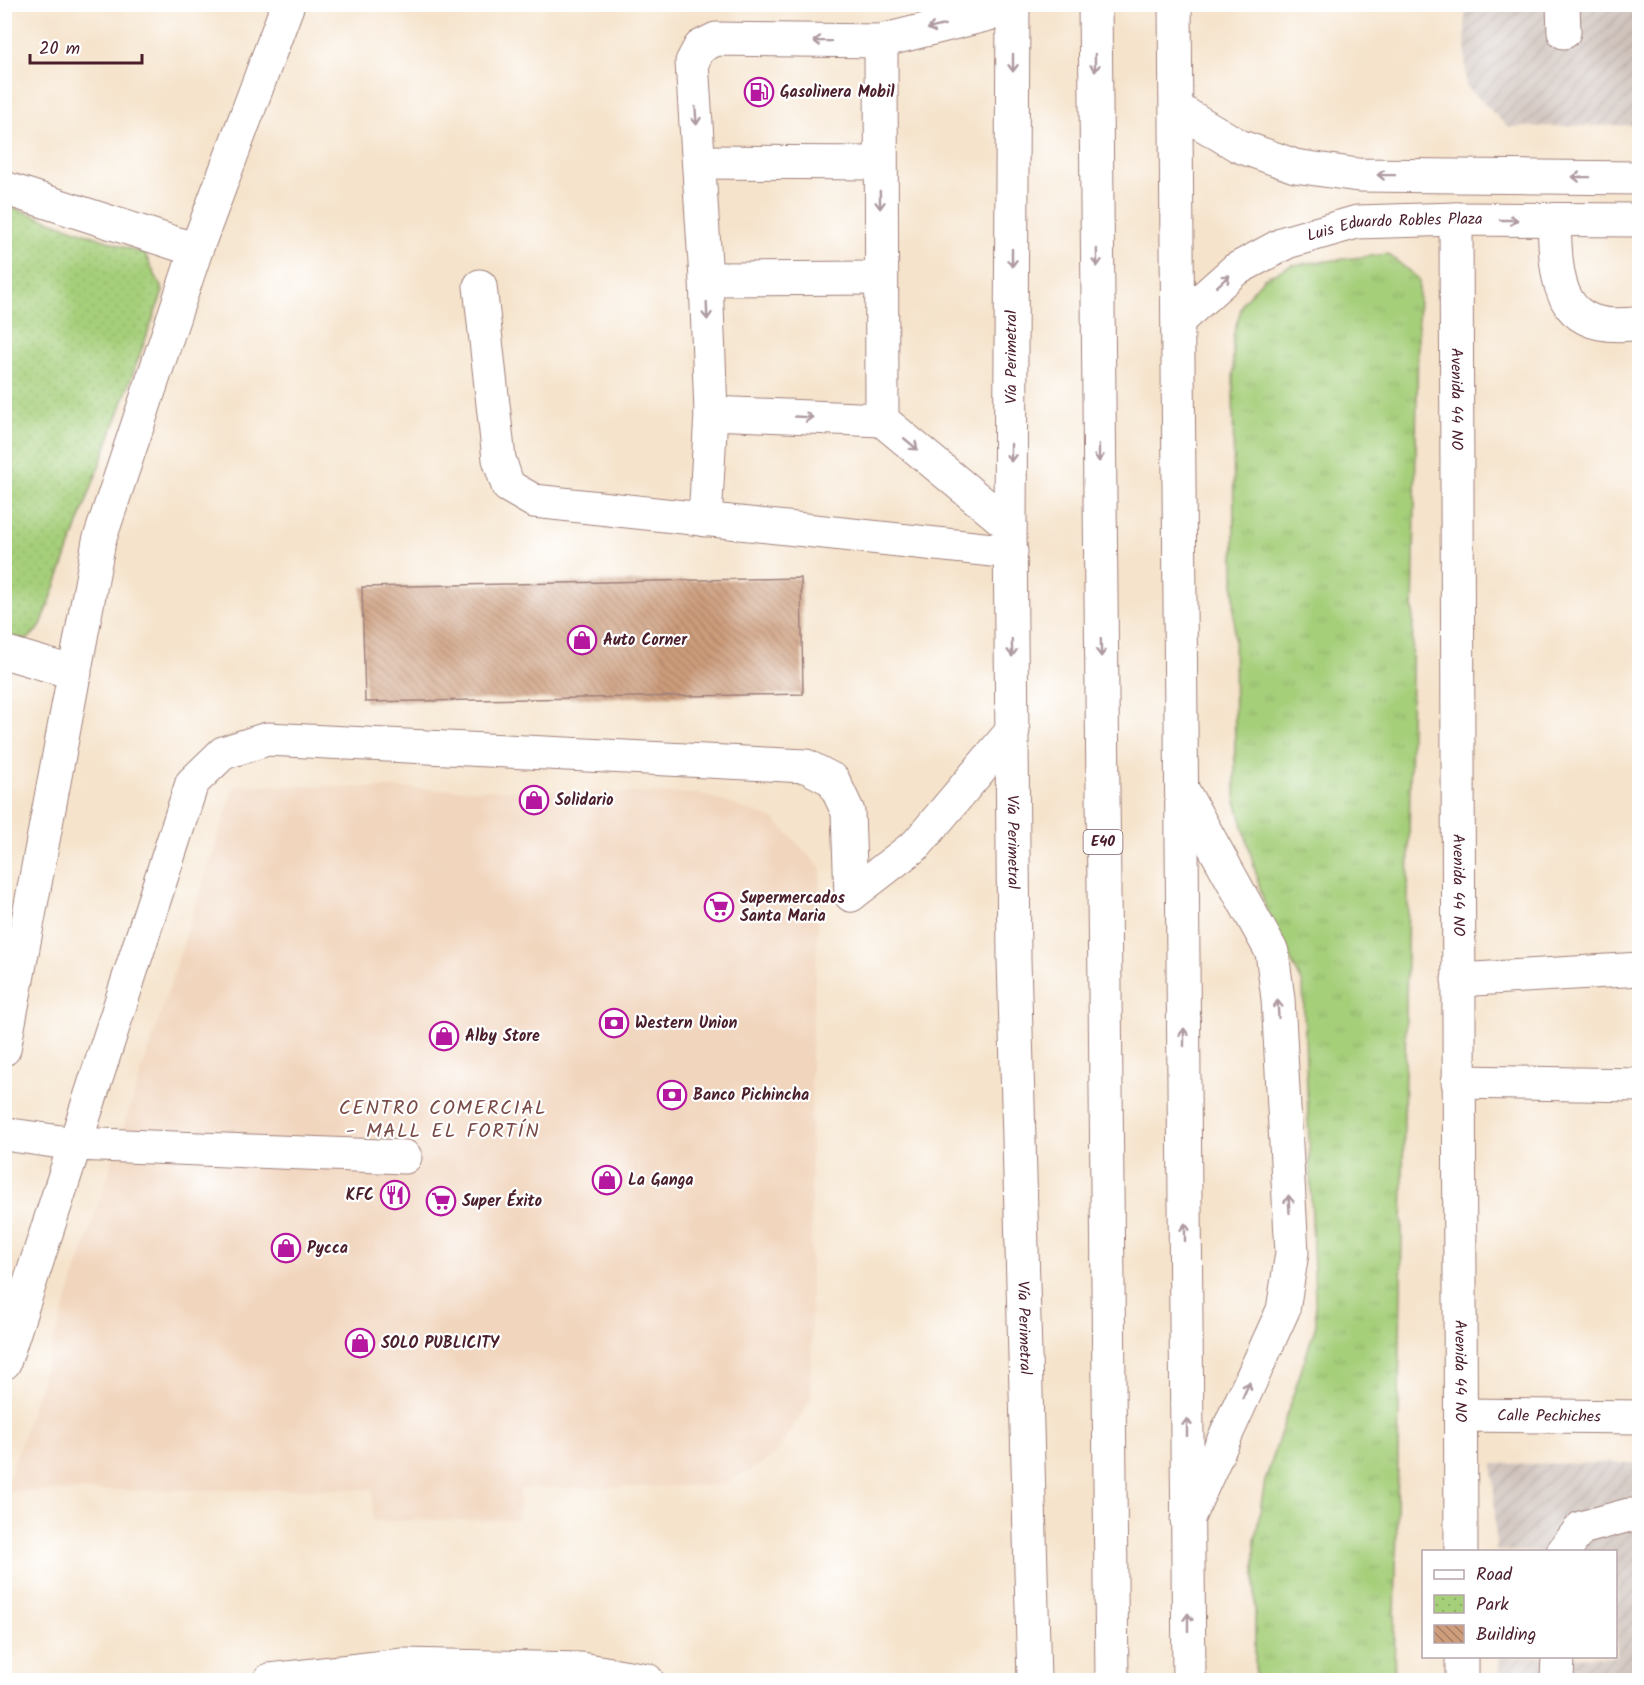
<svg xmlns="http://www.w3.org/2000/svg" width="1644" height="1685" font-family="Kalam,sans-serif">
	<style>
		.built { fill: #f1d5bd }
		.industrial { fill: url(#industrial-furrows) }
		.grass { fill: url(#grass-tufts); stroke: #787752; stroke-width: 1.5 }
		.park { fill: url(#park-dots); stroke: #787752; stroke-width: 1.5 }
		.building { fill: url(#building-back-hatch) }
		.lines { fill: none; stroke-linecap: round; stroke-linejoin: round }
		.minor-casing { stroke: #a0817b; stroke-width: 35 }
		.major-casing { stroke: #a0817b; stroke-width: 35 }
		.highway-casing { stroke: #a0817b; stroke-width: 35 }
		.minor { stroke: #fff; stroke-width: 33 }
		.major { stroke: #fff; stroke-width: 33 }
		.highway { stroke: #fff; stroke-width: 33 }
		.oneway { stroke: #ae9aa0 }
		.labels { text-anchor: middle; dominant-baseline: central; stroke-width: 4.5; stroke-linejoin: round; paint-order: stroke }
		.shield { fill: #fff; stroke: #80626b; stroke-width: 1.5 }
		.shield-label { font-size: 15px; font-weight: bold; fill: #4a1f2b }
		.poi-label { font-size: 16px; font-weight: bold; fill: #4a1f2b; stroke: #fff; text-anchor: start }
		.street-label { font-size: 16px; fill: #4a1f2b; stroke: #fff }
		.quarter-label { font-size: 20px; letter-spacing: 1.5px; fill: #784b47; stroke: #fff }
	</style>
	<defs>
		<pattern id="industrial-furrows" width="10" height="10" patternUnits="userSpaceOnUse" patternTransform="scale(1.5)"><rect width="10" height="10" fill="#cec1ba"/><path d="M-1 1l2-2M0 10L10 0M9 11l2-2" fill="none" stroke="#b2a5a0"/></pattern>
		<pattern id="grass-tufts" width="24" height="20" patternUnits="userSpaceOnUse" patternTransform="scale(1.5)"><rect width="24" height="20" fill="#a6cf7a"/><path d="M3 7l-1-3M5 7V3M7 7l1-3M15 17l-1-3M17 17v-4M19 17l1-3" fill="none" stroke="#90b16a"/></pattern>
		<pattern id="park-dots" width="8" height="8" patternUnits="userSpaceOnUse" patternTransform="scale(1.5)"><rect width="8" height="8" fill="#a6cf7a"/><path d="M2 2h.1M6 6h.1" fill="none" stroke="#90b16a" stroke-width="1.8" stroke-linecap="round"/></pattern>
		<pattern id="building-back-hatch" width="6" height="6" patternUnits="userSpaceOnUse" patternTransform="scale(1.5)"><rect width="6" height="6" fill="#cd9d7c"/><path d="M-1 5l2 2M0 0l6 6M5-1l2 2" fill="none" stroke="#a87f66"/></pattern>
	</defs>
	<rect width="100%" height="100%" fill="#fff"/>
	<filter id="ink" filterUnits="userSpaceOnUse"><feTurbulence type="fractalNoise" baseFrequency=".0167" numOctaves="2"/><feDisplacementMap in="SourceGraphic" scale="12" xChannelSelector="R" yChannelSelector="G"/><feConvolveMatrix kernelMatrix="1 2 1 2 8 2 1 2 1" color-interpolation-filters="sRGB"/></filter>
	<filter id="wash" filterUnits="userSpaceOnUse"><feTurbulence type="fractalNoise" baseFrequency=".008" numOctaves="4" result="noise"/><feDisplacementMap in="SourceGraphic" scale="24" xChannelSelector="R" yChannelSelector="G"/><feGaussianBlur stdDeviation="1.35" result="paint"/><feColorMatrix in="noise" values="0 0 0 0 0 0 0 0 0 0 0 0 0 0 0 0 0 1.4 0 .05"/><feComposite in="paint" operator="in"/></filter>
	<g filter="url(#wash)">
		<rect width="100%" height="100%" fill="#f5e3cb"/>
		<polygon class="built" points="235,785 701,794 774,819 821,868 811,1056 811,1399 775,1456 724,1485 520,1489 519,1520 373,1521 372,1489 5,1491"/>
		<g class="industrial">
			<polygon points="1465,5 1639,5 1639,125 1508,127 1466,86"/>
			<polygon points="1639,1463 1639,1680 1500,1680 1499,1657 1616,1656 1616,1552 1496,1551 1493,1464"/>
		</g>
		<polygon class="grass" points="1388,254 1419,279 1394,1680 1255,1680 1255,1541 1265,1481 1316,1325 1303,984 1266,910 1235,797 1233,336 1243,302 1264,278 1292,265"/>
		<polygon class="park" points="5,205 145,254 163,291 46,612 40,627 25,642 5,635"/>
		<g id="blocks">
			<polygon class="building" points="801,578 803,694 365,702 362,587"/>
		</g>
	</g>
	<g filter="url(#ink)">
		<use href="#blocks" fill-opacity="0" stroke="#a0817b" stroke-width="1.5"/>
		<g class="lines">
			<g class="minor-casing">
				<g id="minor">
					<polyline points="1563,4 1564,32"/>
					<polyline points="881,41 716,39 700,47 692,62 706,279 711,413 882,420"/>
					<polyline points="1177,109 1239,146 1295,166 1358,175 1640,178"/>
					<polyline points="699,162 879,163"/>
					<polyline points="4,188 196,250"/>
					<path id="s1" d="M1456,219L1461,1552"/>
					<path d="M1554,220C1556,284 1558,335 1640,323"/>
					<polyline points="706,279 881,278"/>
					<polyline points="480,286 499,459 508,486 534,501 1011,552"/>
					<path id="s2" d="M1179,320L1235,270L1287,242L1357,222L1456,219L1640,220"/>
					<polyline points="705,520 711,413"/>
					<polyline points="1010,526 882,420 881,41 1013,8"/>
					<polyline points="4,652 75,673"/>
					<polyline points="1182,789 1272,952 1278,999 1292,1253 1283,1310 1187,1520"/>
					<polyline points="851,895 917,844 1013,730"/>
					<polyline points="1458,980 1640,969"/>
					<polyline points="4,1049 99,541 196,250 288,4"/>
					<polyline points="1458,1082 1640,1085"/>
					<polyline points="4,1134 75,1144 192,783 223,753 267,739 806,766 833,780 848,812 851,895"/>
					<polyline points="4,1363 75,1144 405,1157"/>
					<path id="s3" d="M1461,1415L1640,1417"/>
					<polyline points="1563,1552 1581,1528 1629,1515 1640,1515"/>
					<polyline points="1462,1656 1462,1680"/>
					<polyline points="270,1680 403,1665 581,1669 647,1680"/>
					<polyline points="1557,1680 1558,1656"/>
				</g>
			</g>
			<g class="major-casing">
				<g id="major">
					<path id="s4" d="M1013,4L1010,526L1014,959L1034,1680"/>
				</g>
			</g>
			<g class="highway-casing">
				<g id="highway">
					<polyline points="1095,4 1112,1680"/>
					<polyline points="1175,4 1189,1680"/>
				</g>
			</g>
			<use href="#minor" class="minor"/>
			<use href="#major" class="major"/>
			<use href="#highway" class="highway"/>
		</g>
		<defs><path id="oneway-shaft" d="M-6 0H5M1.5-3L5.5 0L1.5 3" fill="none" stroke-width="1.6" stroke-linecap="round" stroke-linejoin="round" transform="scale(1.5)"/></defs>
		<g class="oneway">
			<use href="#oneway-shaft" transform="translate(936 27) rotate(166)"/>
			<use href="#oneway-shaft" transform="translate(822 41) rotate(-179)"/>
			<use href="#oneway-shaft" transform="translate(1013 63) rotate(90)"/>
			<use href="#oneway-shaft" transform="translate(1095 63) rotate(89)"/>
			<use href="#oneway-shaft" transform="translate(696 116) rotate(86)"/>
			<use href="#oneway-shaft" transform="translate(1386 175) rotate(-179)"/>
			<use href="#oneway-shaft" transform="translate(1581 177) rotate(-179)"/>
			<use href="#oneway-shaft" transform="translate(880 200) rotate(89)"/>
			<use href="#oneway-shaft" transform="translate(1509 220)"/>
			<use href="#oneway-shaft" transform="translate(1012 258) rotate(90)"/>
			<use href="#oneway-shaft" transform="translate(1097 258) rotate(89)"/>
			<use href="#oneway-shaft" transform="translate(1223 281) rotate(-42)"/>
			<use href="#oneway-shaft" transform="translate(707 311) rotate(88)"/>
			<use href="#oneway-shaft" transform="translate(804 417) rotate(3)"/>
			<use href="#oneway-shaft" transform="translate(911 444) rotate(40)"/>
			<use href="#oneway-shaft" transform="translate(1011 453) rotate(90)"/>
			<use href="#oneway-shaft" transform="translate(1099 453) rotate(89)"/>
			<use href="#oneway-shaft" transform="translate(1012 648) rotate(89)"/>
			<use href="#oneway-shaft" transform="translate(1101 648) rotate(89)"/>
			<use href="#oneway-shaft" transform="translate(1278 1009) rotate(-93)"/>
			<use href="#oneway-shaft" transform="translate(1184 1037) rotate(-90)"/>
			<use href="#oneway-shaft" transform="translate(1289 1204) rotate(-93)"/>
			<use href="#oneway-shaft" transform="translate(1185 1232) rotate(-90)"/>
			<use href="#oneway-shaft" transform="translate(1246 1390) rotate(-66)"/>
			<use href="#oneway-shaft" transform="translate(1187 1427) rotate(-90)"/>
			<use href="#oneway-shaft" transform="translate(1188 1622) rotate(-90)"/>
		</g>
	</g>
	<defs>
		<g id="fuel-ring" transform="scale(1.5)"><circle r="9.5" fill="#fff" stroke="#b5179e" stroke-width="1.5"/><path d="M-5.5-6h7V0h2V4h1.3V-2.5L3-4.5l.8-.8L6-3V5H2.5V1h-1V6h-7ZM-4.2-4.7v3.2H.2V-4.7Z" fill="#b5179e"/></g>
		<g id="shop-ring" transform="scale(1.5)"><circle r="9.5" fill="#fff" stroke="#b5179e" stroke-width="1.5"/><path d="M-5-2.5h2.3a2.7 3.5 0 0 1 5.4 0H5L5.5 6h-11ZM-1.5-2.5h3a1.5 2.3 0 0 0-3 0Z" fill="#b5179e"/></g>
		<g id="supermarket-ring" transform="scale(1.5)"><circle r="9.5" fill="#fff" stroke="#b5179e" stroke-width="1.5"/><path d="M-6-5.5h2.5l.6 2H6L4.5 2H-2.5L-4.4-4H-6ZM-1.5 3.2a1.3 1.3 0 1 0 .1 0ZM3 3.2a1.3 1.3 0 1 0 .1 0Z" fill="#b5179e"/></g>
		<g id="bank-ring" transform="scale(1.5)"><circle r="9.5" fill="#fff" stroke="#b5179e" stroke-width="1.5"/><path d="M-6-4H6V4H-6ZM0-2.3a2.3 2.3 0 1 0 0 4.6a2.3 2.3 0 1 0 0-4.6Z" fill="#b5179e"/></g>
		<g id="restaurant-ring" transform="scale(1.5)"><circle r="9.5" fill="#fff" stroke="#b5179e" stroke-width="1.5"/><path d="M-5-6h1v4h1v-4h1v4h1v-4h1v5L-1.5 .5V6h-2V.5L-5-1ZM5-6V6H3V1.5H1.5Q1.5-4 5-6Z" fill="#b5179e"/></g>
	</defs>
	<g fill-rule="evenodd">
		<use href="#fuel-ring" x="759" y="92"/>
		<use href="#shop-ring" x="582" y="640"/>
		<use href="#shop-ring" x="534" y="800"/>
		<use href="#supermarket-ring" x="719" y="907"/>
		<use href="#bank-ring" x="614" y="1023"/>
		<use href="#shop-ring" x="444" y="1036"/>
		<use href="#bank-ring" x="672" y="1095"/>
		<use href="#shop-ring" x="607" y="1180"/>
		<use href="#restaurant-ring" x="395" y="1195"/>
		<use href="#supermarket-ring" x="441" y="1201"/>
		<use href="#shop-ring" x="286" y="1248"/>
		<use href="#shop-ring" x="360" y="1343"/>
	</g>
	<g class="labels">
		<rect class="shield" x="1083.5" y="830" width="39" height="24" rx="4.5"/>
		<g class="shield-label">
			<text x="1103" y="842">E40</text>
		</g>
		<g class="poi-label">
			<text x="780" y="92">Gasolinera Mobil</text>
			<text x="603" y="640">Auto Corner</text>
			<text x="555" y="800">Solidario</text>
			<text x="740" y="898">Supermercados<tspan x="740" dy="18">Santa Maria</tspan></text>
			<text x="635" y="1023">Western Union</text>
			<text x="465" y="1036">Alby Store</text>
			<text x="693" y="1095">Banco Pichincha</text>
			<text x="628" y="1180">La Ganga</text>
			<text x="374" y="1195" text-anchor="end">KFC</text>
			<text x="462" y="1201">Super Éxito</text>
			<text x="307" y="1248">Pycca</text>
			<text x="381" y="1343">SOLO PUBLICITY</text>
		</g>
		<g class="street-label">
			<text stroke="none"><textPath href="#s2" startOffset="244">Luis Eduardo Robles Plaza</textPath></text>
			<text transform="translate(1011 357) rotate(-90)">Vía Perimetral</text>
			<text stroke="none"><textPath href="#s1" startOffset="180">Avenida 44 NO</textPath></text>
			<text stroke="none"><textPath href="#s4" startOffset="838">Vía Perimetral</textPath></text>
			<text stroke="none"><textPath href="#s1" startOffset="666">Avenida 44 NO</textPath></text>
			<text stroke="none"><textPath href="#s4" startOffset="1324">Vía Perimetral</textPath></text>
			<text stroke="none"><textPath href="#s1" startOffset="1152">Avenida 44 NO</textPath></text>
			<text stroke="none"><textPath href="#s3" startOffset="88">Calle Pechiches</textPath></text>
		</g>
		<g class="quarter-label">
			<text x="443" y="1109">CENTRO COMERCIAL<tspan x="443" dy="23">- MALL EL FORTÍN</tspan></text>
		</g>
	</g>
	<rect width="1644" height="1685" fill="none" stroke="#fff" stroke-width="24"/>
	<rect x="1422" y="1550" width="195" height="108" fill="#ffffff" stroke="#b7a5aa" stroke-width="1.5"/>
	<rect x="1434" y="1570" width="30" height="9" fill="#ffffff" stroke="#b7a5aa" stroke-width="1.5"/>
	<text x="1476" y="1580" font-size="18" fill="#4a1f2b">Road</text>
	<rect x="1434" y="1595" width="30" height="18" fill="url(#park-dots)" stroke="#b7a5aa" stroke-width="1.5"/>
	<text x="1476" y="1610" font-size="18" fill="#4a1f2b">Park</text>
	<rect x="1434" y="1625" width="30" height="18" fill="url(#building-back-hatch)" stroke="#b7a5aa" stroke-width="1.5"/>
	<text x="1476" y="1640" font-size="18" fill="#4a1f2b">Building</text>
	<path d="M30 54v9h112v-9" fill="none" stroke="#4a1f2b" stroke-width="3"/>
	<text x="39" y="54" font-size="18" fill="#4a1f2b" stroke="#ffffff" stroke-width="4.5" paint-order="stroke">20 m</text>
</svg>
